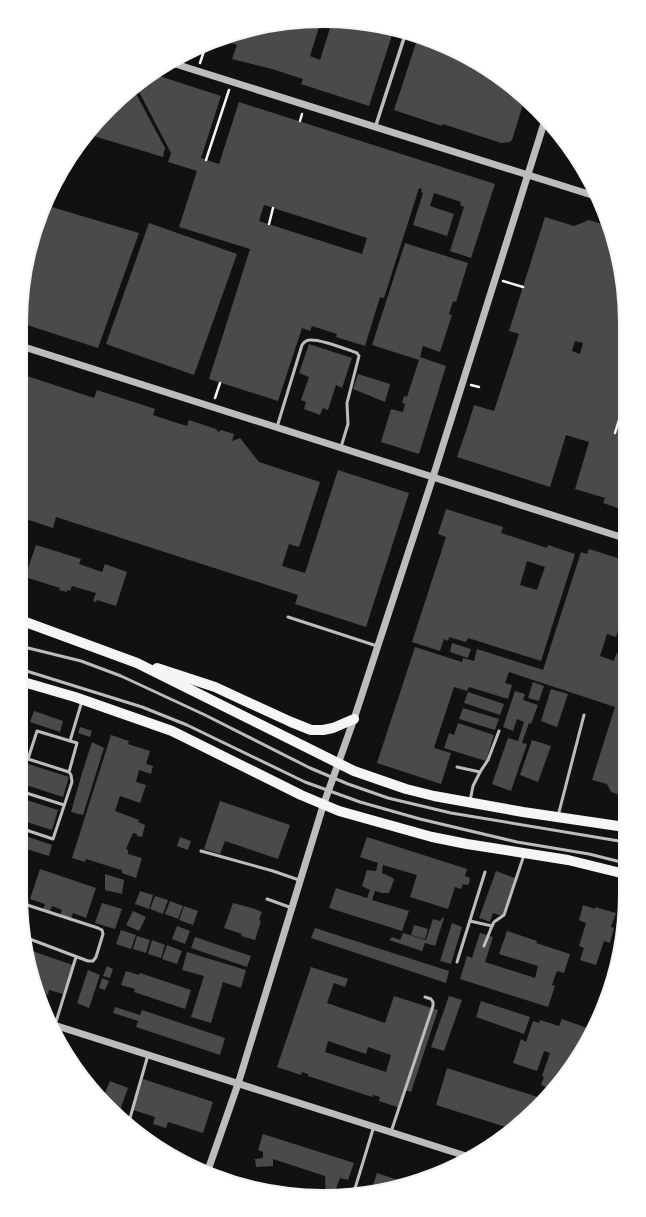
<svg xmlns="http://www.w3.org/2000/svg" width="646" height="1217" font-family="'Space Grotesk',sans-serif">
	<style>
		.building { fill: #4a4a4a; fill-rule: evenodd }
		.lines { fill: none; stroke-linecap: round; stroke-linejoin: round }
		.path { stroke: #f5f5f5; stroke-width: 2.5 }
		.service { stroke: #bcbcbc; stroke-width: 3 }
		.pedestrian { stroke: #bcbcbc; stroke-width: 3.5 }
		.tertiary { stroke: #bcbcbc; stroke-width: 7 }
		.primary { stroke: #f5f5f5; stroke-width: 10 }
		.rim { fill: none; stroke: #f5f5f5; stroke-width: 2 }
	</style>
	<rect width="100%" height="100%" fill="#111"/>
	<g class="building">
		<polygon points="321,21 310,56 320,60 331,25 341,29 344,21 394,29 369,106 301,84 303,79 272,69 232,59 237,45 219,39 226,36 284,23"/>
		<polygon points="418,37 457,51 523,95 525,98 512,140 510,142 501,143 443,124 442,126 394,110"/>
		<path d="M153,74L221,96L201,158L219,164L239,102L495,184L471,258L450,251L464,207L460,205L461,202L434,193L430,206L454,214L447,236L413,225L423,193L421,192L422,189L419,188L384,298L380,297L365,346L336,337L337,334L312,326L310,331L302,328L278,401L209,379L250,249L179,227L197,171L168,162L171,153L136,86ZM264,205L367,238L362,254L259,221Z"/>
		<polygon points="133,88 165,148 163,157 87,134 123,95"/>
		<polygon points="45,205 139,233 98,348 21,323 21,303 30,244"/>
		<path d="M545,217L574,226L589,220L608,226L623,283L624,510L603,503L605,498L575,489L589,442L566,435L550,487L457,457L468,425L474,405L494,411L519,334L509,331ZM575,341L583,343L580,354L572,351Z"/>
		<polygon points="149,223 237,254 194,375 106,344"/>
		<polygon points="405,243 468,263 456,302 453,301 449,314 452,315 440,352 423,346 420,357 446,366 419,454 381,442 391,409 403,412 405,404 402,403 404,396 407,397 419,360 372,345"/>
		<polygon points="309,344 352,358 342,388 336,385 328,410 323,408 320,415 304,409 306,402 301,400 309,377 299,373"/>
		<polygon points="21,374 94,398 97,390 155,409 153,415 168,420 187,426 189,420 216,429 218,432 221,430 234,434 232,441 240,438 259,462 320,482 299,547 289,544 282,566 305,573 338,470 409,493 366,627 295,604 298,595 56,517 53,528 20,517"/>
		<polygon points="358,374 390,384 385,402 353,389"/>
		<path d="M446,509L503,527L501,533L547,548L548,545L575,554L541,661L468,638L466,642L449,637L448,641L444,639L440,651L412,642L446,537L438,534ZM527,561L545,567L537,590L520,585Z"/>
		<polygon points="36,545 81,559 79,564 102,572 105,564 127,572 116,606 97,600 96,602 93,601 96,593 72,586 70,591 67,590 67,592 59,590 60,588 25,577"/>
		<polygon points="589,549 624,560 624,630 619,628 616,637 607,634 600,656 614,661 616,654 625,651 625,797 611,792 607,784 592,780 615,707 509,672 505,683 512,685 508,699 469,687 467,691 454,687 434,748 451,753 441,784 377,763 415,647 462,662 463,658 474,661 477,649 543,670 581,552 587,554"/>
		<polygon points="452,643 471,649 468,658 450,652"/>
		<polygon points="533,682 544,686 539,701 528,698"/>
		<polygon points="551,689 568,694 557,727 541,721"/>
		<polygon points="515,691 525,694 523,700 538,705 531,724 529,723 522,743 527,744 511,791 492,784 508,738 518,741 524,722 517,719 513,731 503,727"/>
		<polygon points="468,692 504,704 500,715 464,703"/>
		<polygon points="463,708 499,719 495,730 459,719"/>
		<polygon points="34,711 63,721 60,732 30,722"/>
		<polygon points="20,712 27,714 21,733 20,733"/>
		<polygon points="458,723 494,735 486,761 444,748 449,733 454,735"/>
		<polygon points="80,727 92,731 90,737 78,733"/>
		<polygon points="111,735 129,741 128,744 150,751 146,764 153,766 151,774 139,770 136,782 146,785 140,803 120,796 115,811 139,820 138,822 145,825 142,837 137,836 137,834 133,833 126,849 128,850 128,854 142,858 136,878 122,873 122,869 121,870 86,859 85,862 72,858"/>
		<polygon points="532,740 551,746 538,782 520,775"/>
		<polygon points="92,742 104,748 83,815 71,812 82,773"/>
		<polygon points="22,762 69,777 63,797 20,783 20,768"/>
		<polygon points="20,798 58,810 52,830 20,820"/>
		<polygon points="220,801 290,825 278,859 225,841 220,854 204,849"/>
		<polygon points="20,834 52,845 49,856 20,847"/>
		<polygon points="180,837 191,841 188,850 177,846"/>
		<polygon points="367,837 467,869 465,876 470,878 469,884 466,885 463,884 461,889 455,887 448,909 410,897 417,875 383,865 382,873 393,878 394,880 389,893 382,893 375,891 372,900 409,911 402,931 329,908 336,888 367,898 370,890 362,886 367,870 376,871 378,863 360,857"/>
		<polygon points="40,869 96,888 86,918 73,913 71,918 60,915 62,910 52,906 50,911 43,909 45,904 30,899"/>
		<polygon points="496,871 515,878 502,916 493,913 490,922 479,918"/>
		<polygon points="105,874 124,880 122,894 105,890"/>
		<polygon points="140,891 153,895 149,909 135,904"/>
		<polygon points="155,896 168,900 163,914 150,909"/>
		<polygon points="170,901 183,906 178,919 165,914"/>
		<polygon points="102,903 122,909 115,929 95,923"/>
		<polygon points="233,903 252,908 262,912 259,920 261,921 255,940 241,936 242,934 224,928"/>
		<polygon points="583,905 595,909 595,907 616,913 611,927 614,928 610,943 604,941 596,965 580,960 584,948 579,946 586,923 579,920"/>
		<polygon points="184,906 198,911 193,925 179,920"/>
		<polygon points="133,911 146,917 139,931 126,925"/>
		<polygon points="443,917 444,918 435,946 425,943 422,951 389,940 392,937 400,940 403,933 426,940 433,919 440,921"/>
		<polygon points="452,923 462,927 451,964 440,961"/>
		<polygon points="414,925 428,929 425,939 411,935"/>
		<polygon points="177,926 190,931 185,944 172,939"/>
		<polygon points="315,928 449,971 446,983 311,938"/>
		<polygon points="121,930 136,935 131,949 116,944"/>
		<polygon points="507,931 537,941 536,943 570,954 564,973 557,971 552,985 555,986 548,1007 460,979 467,956 472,958 480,933 493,937 485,962 535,978 538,966 499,954"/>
		<polygon points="137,936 150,940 146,953 133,949"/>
		<polygon points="195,937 251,956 247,967 191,948"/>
		<polygon points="152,940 165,945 161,958 148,954"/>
		<polygon points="167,945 182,951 177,964 162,959"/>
		<polygon points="29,950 73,965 63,994 49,990 48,995 37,991 38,986 35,985"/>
		<polygon points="187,952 246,970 241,988 223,982 211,1023 191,1017 204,976 182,970"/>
		<polygon points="107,966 113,969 110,978 103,976"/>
		<path d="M311,967L348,979L345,987L334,983L327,1003L385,1023L394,996L438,1010L411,1092L405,1090L400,1108L379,1101L380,1097L373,1095L372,1097L308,1076V1074L302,1072L301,1075L277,1067ZM328,1041L366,1054L368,1047L391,1055L386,1072L325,1052Z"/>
		<polygon points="88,970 100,975 89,1008 77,1003"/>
		<polygon points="126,971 139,975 140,973 191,990 185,1009 134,992 135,989 121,985"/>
		<polygon points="102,978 109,981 105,990 99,988"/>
		<polygon points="449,996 462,1000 444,1051 431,1047"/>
		<polygon points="481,1001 530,1017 524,1034 476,1017"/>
		<polygon points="115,1007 140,1015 142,1010 225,1038 220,1055 136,1027 138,1021 113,1013"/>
		<polygon points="562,1019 593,1030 551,1089 541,1085 544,1077 542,1076 550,1053 544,1051 537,1071 513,1063 521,1039 526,1042 533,1021 539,1023 540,1020 559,1026"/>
		<polygon points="447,1068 544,1099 537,1108 509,1128 436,1105"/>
		<polygon points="143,1079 213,1102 203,1133 168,1122 166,1128 153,1124 155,1117 133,1110"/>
		<polygon points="110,1081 128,1088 119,1113 100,1095 101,1091 105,1093"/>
		<polygon points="263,1134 354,1163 348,1180 340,1178 336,1189 344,1192 342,1196 326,1195 325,1176 273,1159 273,1166 256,1167 255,1159 263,1158 263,1152 258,1150"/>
		<polygon points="377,1173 410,1184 402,1187 371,1192"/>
	</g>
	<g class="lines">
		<g class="path">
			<polyline points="200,63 206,45"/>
			<polyline points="300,121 302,114"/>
			<polyline points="206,160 229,90"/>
			<polyline points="269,224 273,208"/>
			<polyline points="503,281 523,287"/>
			<polyline points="471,385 479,387"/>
			<polyline points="215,398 220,383"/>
			<polyline points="615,433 624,404"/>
		</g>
		<g class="service">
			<path d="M277,427L302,345C304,342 307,340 310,340C322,339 345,349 357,353L359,356L347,403L348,424L341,447"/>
			<polyline points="288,617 377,646"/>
			<polyline points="20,646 81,661 121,676 205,715 310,768 348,784 388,798 451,813 625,842"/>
			<polyline points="20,669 142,707 187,725 305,782 360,802 420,819 517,842 589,854 625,863"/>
			<polyline points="70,741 82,701"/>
			<polyline points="20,761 28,759"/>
			<polyline points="457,767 480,772"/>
			<polyline points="20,791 64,805"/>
			<polyline points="470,801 473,786 480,772 488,760 499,731"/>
			<polyline points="558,816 584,715"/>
			<polyline points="20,828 53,839 72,782 71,775 69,772 77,743 37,731 28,759 69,772"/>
			<polyline points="201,851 273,871 299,880"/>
			<polyline points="267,899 292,908"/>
			<polyline points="21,903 98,928 102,930 103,934 96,957 93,961 88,961 27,938"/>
			<polyline points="470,921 492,926"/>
			<polyline points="484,946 492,926 494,922 504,915 524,855"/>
			<polyline points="457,962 485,872"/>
			<polyline points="55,1025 76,957"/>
			<polyline points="130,1118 148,1055"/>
			<polyline points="391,1132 433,1006 433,1002 431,999 425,997"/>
			<polyline points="353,1195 374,1126"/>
		</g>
		<polyline class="pedestrian" points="375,128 406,32"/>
		<g class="tertiary">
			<polyline points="169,62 598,197"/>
			<polyline points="21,346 624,538"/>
			<polyline points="54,1025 469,1157"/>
			<polyline points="208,1170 238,1084 323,806 354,719 433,477 545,120"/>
		</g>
		<g class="primary">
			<polyline points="20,620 137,663 354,771 406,789 434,796 523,812 625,827"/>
			<polyline points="157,668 215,687 291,722 311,730 323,730 333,728 354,719"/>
			<polyline points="20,681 75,697 172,731 301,795 339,811 432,837 467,844 568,860 625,874"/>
		</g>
	</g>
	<path d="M0 0H646V1217H0ZM323 27H323A296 296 0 0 1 619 323V894A296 296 0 0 1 323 1190H323A296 296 0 0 1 27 894V323A296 296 0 0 1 323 27Z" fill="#fff" fill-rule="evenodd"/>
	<path class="rim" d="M323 27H323A296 296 0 0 1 619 323V894A296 296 0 0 1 323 1190H323A296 296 0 0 1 27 894V323A296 296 0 0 1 323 27Z"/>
</svg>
